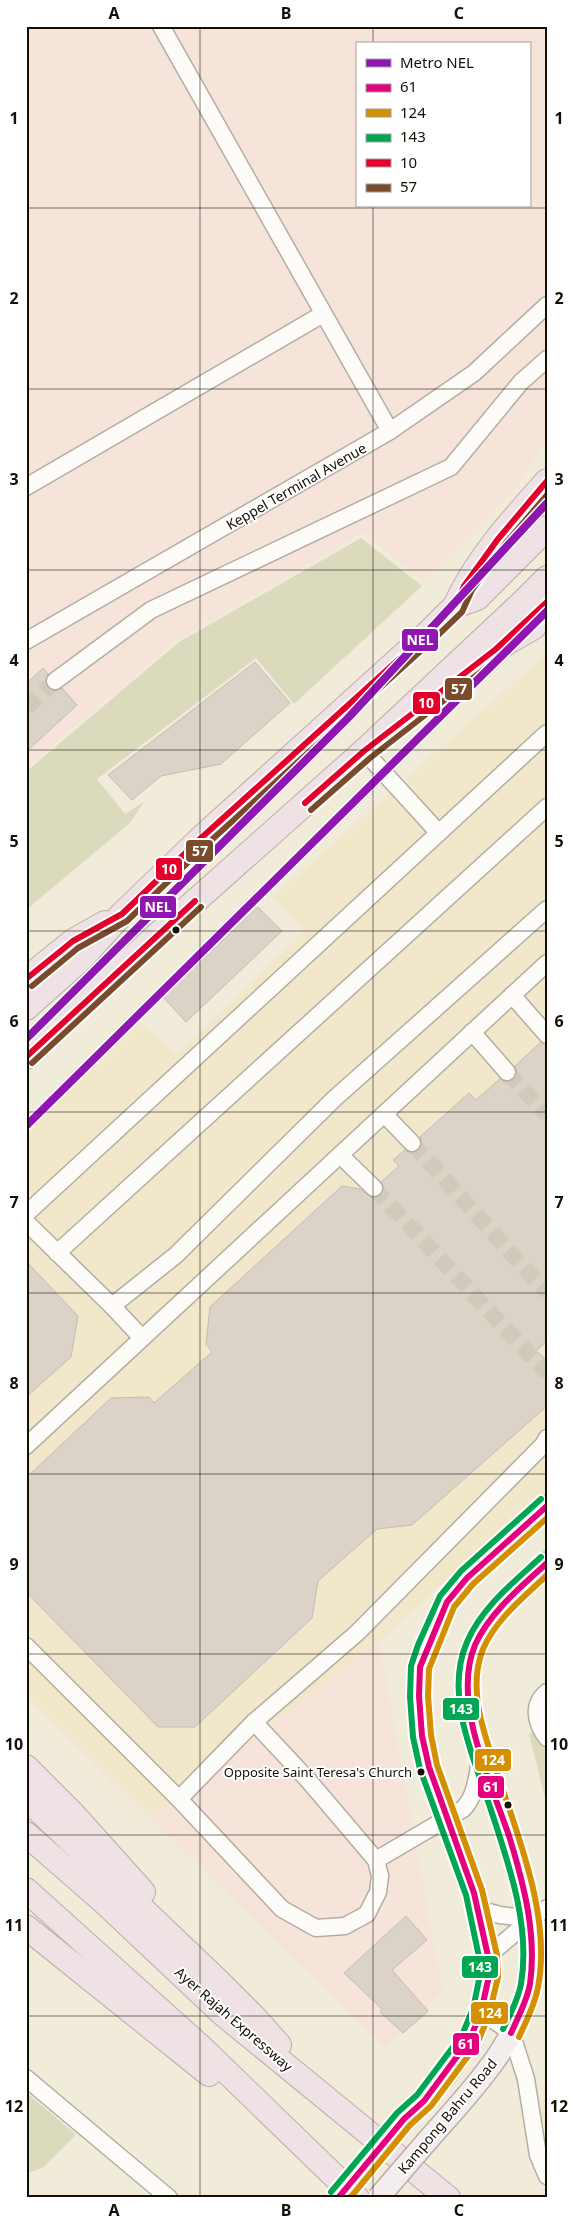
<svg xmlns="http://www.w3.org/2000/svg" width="573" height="2224" font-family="'Noto Sans',sans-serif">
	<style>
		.built { fill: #f1e7cb }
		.industrial { fill: #f6e4db; fill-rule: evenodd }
		.green { fill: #dbdabd }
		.building { fill: #dbd2c8; stroke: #c4bcb2 }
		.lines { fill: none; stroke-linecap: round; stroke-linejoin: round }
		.minor-tunnel { stroke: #d0caba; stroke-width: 16; stroke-dasharray: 16 8; stroke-linecap: butt }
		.minor-casing { stroke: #b3aea1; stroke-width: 19 }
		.major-casing { stroke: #bcaca9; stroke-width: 24 }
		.highway-casing { stroke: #bcaca9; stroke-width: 26 }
		.minor { stroke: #fdfcf9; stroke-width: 16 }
		.major { stroke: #f4eded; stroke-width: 21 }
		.highway { stroke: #eee2e4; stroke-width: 24 }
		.major-bridge-casing { stroke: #bcaca9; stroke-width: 24; stroke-linecap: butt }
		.major-bridge { stroke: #f4eded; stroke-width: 21 }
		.bus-1-casing { stroke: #fff; stroke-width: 10 }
		.bus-2-casing { stroke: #fff; stroke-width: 10 }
		.bus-3-casing { stroke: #fff; stroke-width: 10 }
		.bus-4-casing { stroke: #fff; stroke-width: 10 }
		.bus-5-casing { stroke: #fff; stroke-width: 10 }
		.bus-1 { stroke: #e5007d; stroke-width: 6 }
		.bus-2 { stroke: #d59001; stroke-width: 6 }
		.bus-3 { stroke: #00a651; stroke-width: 6 }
		.bus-4 { stroke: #e4002b; stroke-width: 6 }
		.bus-5 { stroke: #7a4b2a; stroke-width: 6 }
		.metro-1-casing { stroke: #fff; stroke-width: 11 }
		.metro-1 { stroke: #9016b2; stroke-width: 8 }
		.grid { fill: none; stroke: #141006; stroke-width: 1; stroke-opacity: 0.55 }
		.bus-dot { fill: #141006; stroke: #fff; stroke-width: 2 }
		.labels { text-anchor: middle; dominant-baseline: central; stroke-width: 4; stroke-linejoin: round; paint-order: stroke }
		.bus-label { font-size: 13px; fill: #141006; stroke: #fff; text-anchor: end }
		.street-label { font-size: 14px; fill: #141006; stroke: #fff }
		.line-badge { stroke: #fff; stroke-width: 2 }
		.badge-label { font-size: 14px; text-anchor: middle; font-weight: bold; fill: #fff }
		.neatline { fill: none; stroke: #141006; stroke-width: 2 }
		.grid-label { font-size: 16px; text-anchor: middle; font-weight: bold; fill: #141006 }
	</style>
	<rect width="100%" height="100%" fill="#f1ebda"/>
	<g class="built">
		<polygon points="547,653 547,1489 379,1641 442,1991 385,2048 26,1696 26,1128 139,1020 176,1055 305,931 273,897"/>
		<polygon points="547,2061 547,2134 541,2116"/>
	</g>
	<g class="industrial">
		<path d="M26,26H547V441L516,488L423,582L364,532L177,640L26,768ZM357,44H529V206H357Z"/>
		<polygon points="379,1641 442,1991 385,2048 151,1818"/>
	</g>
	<g class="green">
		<polygon points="361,538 422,586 294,704 256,658 97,779 125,814 144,802 130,823 26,910 26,772 179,642"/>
		<polygon points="537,1728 547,1741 547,1805 529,1734"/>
		<polygon points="26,2092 76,2135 44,2167 26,2174"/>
	</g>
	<g class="building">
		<polygon points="255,662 290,703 221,764 161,776 132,800 108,775"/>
		<polygon points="43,668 48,674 45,682 47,687 56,691 62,688 77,705 26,752 26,684"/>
		<polygon points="258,907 282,931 186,1022 163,997"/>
		<polygon points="541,1042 547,1045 547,1341 536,1351 547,1360 547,1406 412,1525 377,1529 318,1581 312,1618 195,1727 158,1727 26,1592 26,1478 111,1398 149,1397 154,1403 212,1352 206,1344 210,1307 342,1186 360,1189 372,1198 381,1195 384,1190 381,1182 399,1166 393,1160 405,1150 410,1153 419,1150 422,1145 420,1137 469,1093 476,1100 500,1079 504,1082 513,1080 517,1075 515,1066"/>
		<polygon points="26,1261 78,1316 71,1357 26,1397"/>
		<polygon points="406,1916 427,1940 392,1970 428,2011 403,2033 380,2012 382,2009 344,1973"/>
	</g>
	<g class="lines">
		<g class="minor-tunnel">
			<polyline points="26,708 55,681"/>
			<polyline points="507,1072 547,1115"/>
			<polyline points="412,1143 547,1293"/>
			<polyline points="374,1188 547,1373"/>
		</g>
		<g class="minor-casing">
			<g id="minor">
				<polyline points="161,26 390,431"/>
				<polyline points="26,487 323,314"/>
				<polyline points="26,641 390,431 474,373 547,305"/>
				<polyline points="55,681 151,610 451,467 521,382 547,359"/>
				<polyline points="364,751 438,832"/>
				<polyline points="512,995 547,1035"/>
				<polyline points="472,1032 507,1072"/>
				<polyline points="384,1114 412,1143"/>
				<polyline points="340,1155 374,1188"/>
				<polyline points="26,1214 547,733"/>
				<polyline points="26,1222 112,1306 176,1255 334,1099 547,909"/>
				<polyline points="57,1253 547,807"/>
				<polyline points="112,1306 142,1338"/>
				<polyline points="26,1446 547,963"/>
				<polyline points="26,1646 179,1799 282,1909 316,1928 345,1926 367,1914 378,1892 380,1876 376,1860 308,1780 254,1722"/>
				<path d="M547,1692C531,1705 536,1724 547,1738"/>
				<polyline points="179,1799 254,1722 357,1633 543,1445 547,1438"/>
				<path d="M376,1860L463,1809C477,1795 477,1774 481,1755"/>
				<polyline points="478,1909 500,1915 531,1919"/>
				<polyline points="488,1956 531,1919 547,1908"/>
				<polyline points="481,2012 511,2032 526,2079 538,2155 547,2176"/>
				<polyline points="26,2078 169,2198"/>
			</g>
		</g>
		<g class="major-casing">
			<g id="major">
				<path d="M404,2119C446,2082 482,2033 489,1976C492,1957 484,1936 480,1917C461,1835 408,1756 420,1669C423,1647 436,1622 447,1603C466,1570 517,1532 547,1506"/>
				<path d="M428,2140C468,2094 515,2048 529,1987C545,1923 504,1826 484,1763C473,1725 458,1684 475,1646C488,1615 523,1586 547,1563"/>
			</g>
		</g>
		<g class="highway-casing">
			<g id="highway">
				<path d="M455,606C476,559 513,519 547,481"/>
				<polyline points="516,631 547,602"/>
				<polyline points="496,649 534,627"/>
				<polyline points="26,979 73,941 105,923"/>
				<polyline points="26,1008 82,958 122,914 200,839 429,632 455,606 477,598 547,528"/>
				<polyline points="26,1057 156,936 364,751 524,601 547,578"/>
				<polyline points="26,1767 73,1814 143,1892"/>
				<polyline points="26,1798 218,1981 256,2019 279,2045"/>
				<polyline points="26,1834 104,1902 223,2014 448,2198"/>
				<polyline points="26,1890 202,2048 357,2198"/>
				<polyline points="26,1927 209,2074"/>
			</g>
		</g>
		<use href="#minor" class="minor"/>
		<use href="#major" class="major"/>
		<use href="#highway" class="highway"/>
		<g class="major-bridge-casing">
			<g id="major-bridge">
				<polyline points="338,2198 404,2119"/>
				<polyline points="378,2198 428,2140"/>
			</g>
		</g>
		<use href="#major-bridge" class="major-bridge"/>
		<g class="bus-1-casing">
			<g id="bus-1">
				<path d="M511,2033C518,2017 527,2001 530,1984C537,1935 524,1885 510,1839C492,1784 451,1703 475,1645C490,1612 521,1587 547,1563"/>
				<polyline points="338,2198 404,2119 424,2101 470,2039 481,2012 489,1976 488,1956 474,1893 429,1767 422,1736 419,1696 420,1667 447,1602 467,1578 547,1506"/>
			</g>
		</g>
		<g class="bus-2-casing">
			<g id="bus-2">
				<path d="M519,2037C526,2021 535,2005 538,1987C552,1915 516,1832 494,1763C482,1728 468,1686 483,1649C496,1619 524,1597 547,1575"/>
				<polyline points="350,2198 410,2125 431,2106 477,2044 489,2015 498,1977 497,1955 482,1890 437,1765 431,1735 428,1696 429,1669 454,1607 473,1584 547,1518"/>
			</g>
		</g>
		<g class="bus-3-casing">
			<g id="bus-3">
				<path d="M503,2029C510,2015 518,2000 521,1984C531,1925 508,1862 490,1807C473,1756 444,1695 467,1642C482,1607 514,1582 541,1557"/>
				<polyline points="331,2192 397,2113 417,2095 462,2035 473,2009 480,1975 479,1957 466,1895 420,1769 413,1737 410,1697 411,1666 418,1645 440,1596 461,1571 541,1499"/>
			</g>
		</g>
		<g class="bus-4-casing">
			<g id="bus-4">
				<polyline points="305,803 364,751 496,649 547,602"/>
				<polyline points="26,979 73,941 122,914 200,839 429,632 455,606 464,586 498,539 547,481"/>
				<polyline points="26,1057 195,901"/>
			</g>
		</g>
		<g class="bus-5-casing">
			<g id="bus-5">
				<polyline points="311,810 370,758 501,656 547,614"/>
				<polyline points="32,986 78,948 127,921 206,845 435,638 462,612 472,590 505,544 547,495"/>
				<polyline points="32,1063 201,907"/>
			</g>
		</g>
		<use href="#bus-1" class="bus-1"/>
		<use href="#bus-2" class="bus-2"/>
		<use href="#bus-3" class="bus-3"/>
		<use href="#bus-4" class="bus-4"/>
		<use href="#bus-5" class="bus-5"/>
		<g class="metro-1-casing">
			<g id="metro-1">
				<polyline points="26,1039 349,717 547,503"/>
				<polyline points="26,1126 547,611"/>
			</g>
		</g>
		<use href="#metro-1" class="metro-1"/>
	</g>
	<path class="grid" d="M200,26V2198M373,26V44M373,206V2198M26,208H547M26,389H547M26,570H547M26,750H547M26,931H547M26,1112H547M26,1293H547M26,1474H547M26,1654H547M26,1835H547M26,2016H547"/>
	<g class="bus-dot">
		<circle cx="176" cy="930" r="4.5"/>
		<circle cx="421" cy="1772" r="4.5"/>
		<circle cx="508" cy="1805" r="4.5"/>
	</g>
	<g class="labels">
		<g class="bus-label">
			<text x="412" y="1772">Opposite Saint Teresa's Church</text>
		</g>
		<g class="street-label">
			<text transform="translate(296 486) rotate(-30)">Keppel Terminal Avenue</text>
			<text transform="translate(234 2019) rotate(41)">Ayer Rajah Expressway</text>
			<text transform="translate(447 2116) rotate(-50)">Kampong Bahru Road</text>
		</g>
	</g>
	<g class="line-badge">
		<rect x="401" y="628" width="38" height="24" rx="5" fill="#9016b2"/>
		<rect x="444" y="677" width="29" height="24" rx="5" fill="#7a4b2a"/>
		<rect x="412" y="691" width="29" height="24" rx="5" fill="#e4002b"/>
		<rect x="185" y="839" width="29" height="24" rx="5" fill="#7a4b2a"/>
		<rect x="155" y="857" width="28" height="24" rx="5" fill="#e4002b"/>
		<rect x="139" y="895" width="38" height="24" rx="5" fill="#9016b2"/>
		<rect x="442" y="1697" width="38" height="24" rx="5" fill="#00a651"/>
		<rect x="474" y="1748" width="38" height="24" rx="5" fill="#d59001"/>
		<rect x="477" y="1775" width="28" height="24" rx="5" fill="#e5007d"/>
		<rect x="461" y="1955" width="38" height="24" rx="5" fill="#00a651"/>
		<rect x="470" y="2001" width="39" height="24" rx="5" fill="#d59001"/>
		<rect x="452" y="2032" width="28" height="24" rx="5" fill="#e5007d"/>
	</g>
	<g class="badge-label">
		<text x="420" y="645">NEL</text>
		<text x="459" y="694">57</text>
		<text x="426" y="708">10</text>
		<text x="200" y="856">57</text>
		<text x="169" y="874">10</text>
		<text x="158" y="912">NEL</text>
		<text x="461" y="1714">143</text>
		<text x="493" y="1765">124</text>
		<text x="491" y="1792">61</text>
		<text x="480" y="1972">143</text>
		<text x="490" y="2018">124</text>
		<text x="466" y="2049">61</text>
	</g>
	<rect width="573" height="2224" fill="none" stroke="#ffffff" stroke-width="55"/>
	<rect x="356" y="42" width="175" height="165" fill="#ffffff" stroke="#a19f9b"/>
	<rect x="366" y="59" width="25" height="8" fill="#9016b2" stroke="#a19f9b"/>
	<text x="400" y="68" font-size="15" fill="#141006">Metro NEL</text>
	<rect x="366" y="84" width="25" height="8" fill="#e5007d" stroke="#a19f9b"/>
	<text x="400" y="92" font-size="15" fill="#141006">61</text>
	<rect x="366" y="109" width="25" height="8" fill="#d59001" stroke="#a19f9b"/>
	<text x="400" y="118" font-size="15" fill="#141006">124</text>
	<rect x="366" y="134" width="25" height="8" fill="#00a651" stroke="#a19f9b"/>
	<text x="400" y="142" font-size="15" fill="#141006">143</text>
	<rect x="366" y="159" width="25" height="8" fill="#e4002b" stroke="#a19f9b"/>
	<text x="400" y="168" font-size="15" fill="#141006">10</text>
	<rect x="366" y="184" width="25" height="8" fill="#7a4b2a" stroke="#a19f9b"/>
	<text x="400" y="192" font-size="15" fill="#141006">57</text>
	<rect x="28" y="28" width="518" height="2168" class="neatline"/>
	<g class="grid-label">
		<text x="114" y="19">A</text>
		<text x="286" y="19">B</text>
		<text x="459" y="19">C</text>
		<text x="14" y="124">1</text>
		<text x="559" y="124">1</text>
		<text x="14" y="304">2</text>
		<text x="559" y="304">2</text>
		<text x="14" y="485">3</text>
		<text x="559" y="485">3</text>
		<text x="14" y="666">4</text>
		<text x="559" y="666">4</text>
		<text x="14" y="847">5</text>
		<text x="559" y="847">5</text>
		<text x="14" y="1027">6</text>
		<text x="559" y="1027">6</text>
		<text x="14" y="1208">7</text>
		<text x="559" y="1208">7</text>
		<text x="14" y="1389">8</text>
		<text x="559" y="1389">8</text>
		<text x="14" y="1570">9</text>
		<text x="559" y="1570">9</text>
		<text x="14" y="1750">10</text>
		<text x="559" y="1750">10</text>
		<text x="14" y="1931">11</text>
		<text x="559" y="1931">11</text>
		<text x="14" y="2112">12</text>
		<text x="559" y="2112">12</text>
		<text x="114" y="2216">A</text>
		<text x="286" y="2216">B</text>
		<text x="459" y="2216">C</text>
	</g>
</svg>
